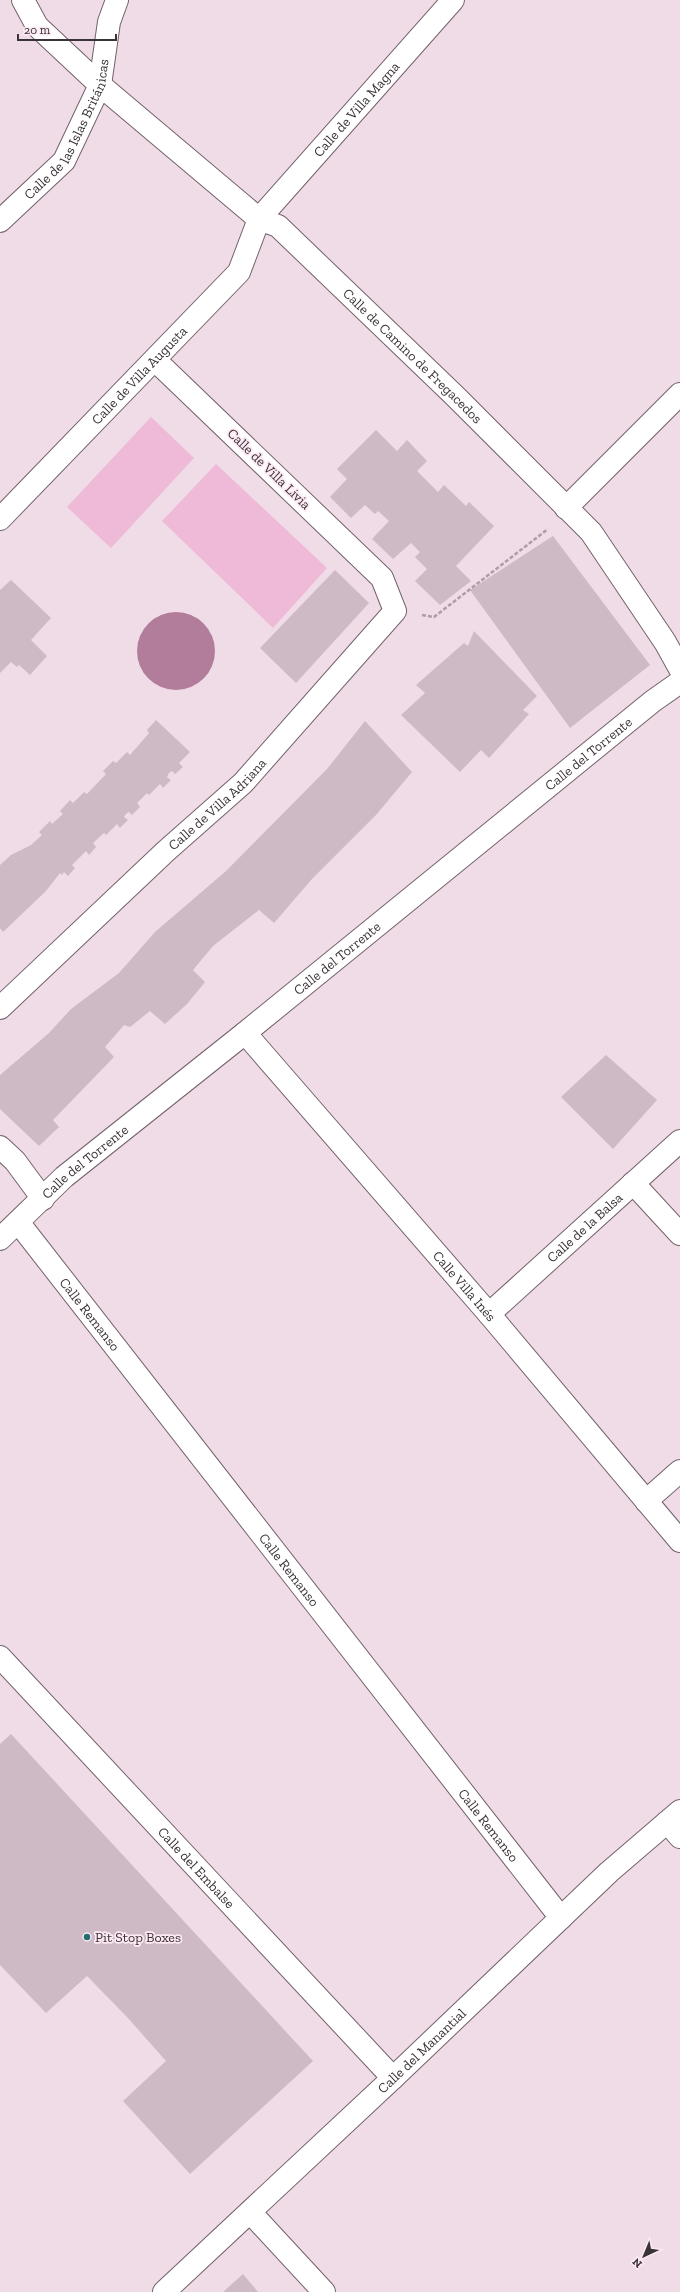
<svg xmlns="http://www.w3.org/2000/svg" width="680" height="2292" font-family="'Zilla Slab',serif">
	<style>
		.green { fill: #eebad7 }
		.water { fill: #b17d9b }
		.building { fill: #cdbac4 }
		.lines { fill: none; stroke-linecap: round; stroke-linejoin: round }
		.pedestrian-casing { stroke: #73626b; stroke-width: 24 }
		.minor-casing { stroke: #73626b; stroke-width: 24 }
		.tertiary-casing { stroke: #73626b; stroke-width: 24 }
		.path { stroke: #ad9da5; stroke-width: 2.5; stroke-dasharray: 4 2; stroke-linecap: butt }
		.pedestrian { stroke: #fff; stroke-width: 22 }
		.minor { stroke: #fff; stroke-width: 22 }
		.tertiary { stroke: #fff; stroke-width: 22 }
		.poi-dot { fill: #226e6f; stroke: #fde9f4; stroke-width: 1.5 }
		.labels { text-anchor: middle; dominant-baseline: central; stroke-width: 3.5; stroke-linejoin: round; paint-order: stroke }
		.street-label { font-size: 14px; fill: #393236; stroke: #fde9f4 }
		.poi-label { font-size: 14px; fill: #393236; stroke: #fde9f4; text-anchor: start }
	</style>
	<rect width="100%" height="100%" fill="#f0dce6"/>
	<g class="green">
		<polygon points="151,417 194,458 111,548 67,507"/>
		<polygon points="216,464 327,568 273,628 162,521"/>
	</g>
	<circle class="water" cx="176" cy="651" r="39"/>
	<g class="building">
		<polygon points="376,430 397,451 407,440 427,461 417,471 438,492 444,485 466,506 469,502 494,526 456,566 471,581 440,605 415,581 427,569 415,557 420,552 411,543 393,559 372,539 389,521 378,511 375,514 365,505 351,518 330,497 347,479 337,469"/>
		<polygon points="553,536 650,665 570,728 470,590"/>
		<polygon points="335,570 369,603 296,683 260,648"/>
		<polygon points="11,580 51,618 31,640 47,656 30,675 19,665 17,667 11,662 0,673 0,590"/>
		<polygon points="474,631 537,696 523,710 529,714 489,758 481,750 460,772 401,715 425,693 416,685 464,643 468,646"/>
		<polygon points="156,720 190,752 179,763 183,767 175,774 172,771 169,773 167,777 171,780 163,788 160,784 149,795 147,793 137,803 140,807 132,815 129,812 126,814 124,817 128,820 120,828 117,824 106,835 104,833 93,843 96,847 89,855 86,851 72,865 75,868 68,876 64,872 62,875 60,873 46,891 3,932 0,928 0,865 11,855 31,845 42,835 39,832 50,821 52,824 63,814 60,811 70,800 73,803 84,792 87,794 106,774 103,771 113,761 116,763 127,752 130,755 149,733 147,730"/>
		<polygon points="365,721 412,772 376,815 312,879 274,923 259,910 213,946 193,970 205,982 187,1004 165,1024 150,1011 130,1027 124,1025 105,1047 114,1057 53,1120 59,1127 39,1146 0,1109 0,1075 49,1033 71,1009 119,973 155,932 226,871 327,769"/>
		<polygon points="606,1055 657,1100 613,1149 561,1097"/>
		<polygon points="11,1734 313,2061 190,2174 123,2101 166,2061 127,2017 87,1976 46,2013 0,1965 0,1744"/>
		<polygon points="243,2274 258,2292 223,2292"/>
	</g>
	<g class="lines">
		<g class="pedestrian-casing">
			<g id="pedestrian">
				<polyline points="633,1183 680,1234"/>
				<polyline points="646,1501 680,1471"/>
			</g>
		</g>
		<g class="minor-casing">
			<g id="minor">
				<path id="s1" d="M23,0L37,26L100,85L259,219L278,226L455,396L591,532L665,642L680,669"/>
				<polyline points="566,508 680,394"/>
				<path id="s2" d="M0,519L239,272L259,219L453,0"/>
				<path id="s3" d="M0,1008L166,851L243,783L395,611L382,578L155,360"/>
				<path id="s4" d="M245,1033L489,1314L680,1541"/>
				<polyline points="0,1147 15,1161 43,1199"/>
				<path id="s5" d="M18,1222L561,1918"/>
				<path id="s6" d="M0,1239L64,1177L245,1033L653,701L680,682"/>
				<path id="s7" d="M489,1314L680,1141"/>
				<path id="s8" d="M0,1657L393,2078"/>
				<polyline points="667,1822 680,1837"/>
				<polyline points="250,2212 324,2292"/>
				<path id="s9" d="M164,2292L393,2078L609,1872L680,1811"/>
			</g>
		</g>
		<g class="tertiary-casing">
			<g id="tertiary">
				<path id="s10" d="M0,221L64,161L100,85L109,22L117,0"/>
			</g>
		</g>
		<polyline class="path" points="422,615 434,617 548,529"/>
		<use href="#pedestrian" class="pedestrian"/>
		<use href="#minor" class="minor"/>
		<use href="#tertiary" class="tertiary"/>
	</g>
	<circle class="poi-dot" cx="87" cy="1937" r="4"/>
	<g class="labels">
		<g class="street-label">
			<text stroke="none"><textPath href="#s2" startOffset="547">Calle de Villa Magna</textPath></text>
			<text stroke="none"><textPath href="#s10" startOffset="117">Calle de las Islas Británicas</textPath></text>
			<text stroke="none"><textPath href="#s1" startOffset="531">Calle de Camino de Fregacedos</textPath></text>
			<text stroke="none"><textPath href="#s2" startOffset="200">Calle de Villa Augusta</textPath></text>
			<text transform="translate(269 469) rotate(44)">Calle de Villa Livia</text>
			<text stroke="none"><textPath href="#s6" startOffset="763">Calle del Torrente</textPath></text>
			<text stroke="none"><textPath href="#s3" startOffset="298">Calle de Villa Adriana</textPath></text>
			<text stroke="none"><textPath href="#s6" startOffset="439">Calle del Torrente</textPath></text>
			<text stroke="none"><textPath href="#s6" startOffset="115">Calle del Torrente</textPath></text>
			<text stroke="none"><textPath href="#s7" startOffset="129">Calle de la Balsa</textPath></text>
			<text stroke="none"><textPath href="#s4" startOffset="335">Calle Villa Inés</textPath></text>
			<text stroke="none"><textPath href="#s5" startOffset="117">Calle Remanso</textPath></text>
			<text stroke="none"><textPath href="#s5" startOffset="441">Calle Remanso</textPath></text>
			<text stroke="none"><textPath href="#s5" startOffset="765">Calle Remanso</textPath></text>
			<text stroke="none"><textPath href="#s8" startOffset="288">Calle del Embalse</textPath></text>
			<text stroke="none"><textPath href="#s9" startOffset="353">Calle del Manantial</textPath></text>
		</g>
		<g class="poi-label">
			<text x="95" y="1937">Pit Stop Boxes</text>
		</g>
	</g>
	<g transform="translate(644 2256) rotate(224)" stroke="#fde9f4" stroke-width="3" paint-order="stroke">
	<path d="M0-3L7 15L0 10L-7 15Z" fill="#393236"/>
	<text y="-6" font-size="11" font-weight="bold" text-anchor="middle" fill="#393236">N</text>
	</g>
	<path d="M18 34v6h98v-6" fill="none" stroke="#393236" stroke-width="2"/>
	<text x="24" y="34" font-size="12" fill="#393236" stroke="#fde9f4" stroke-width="3" paint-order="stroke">20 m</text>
</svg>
